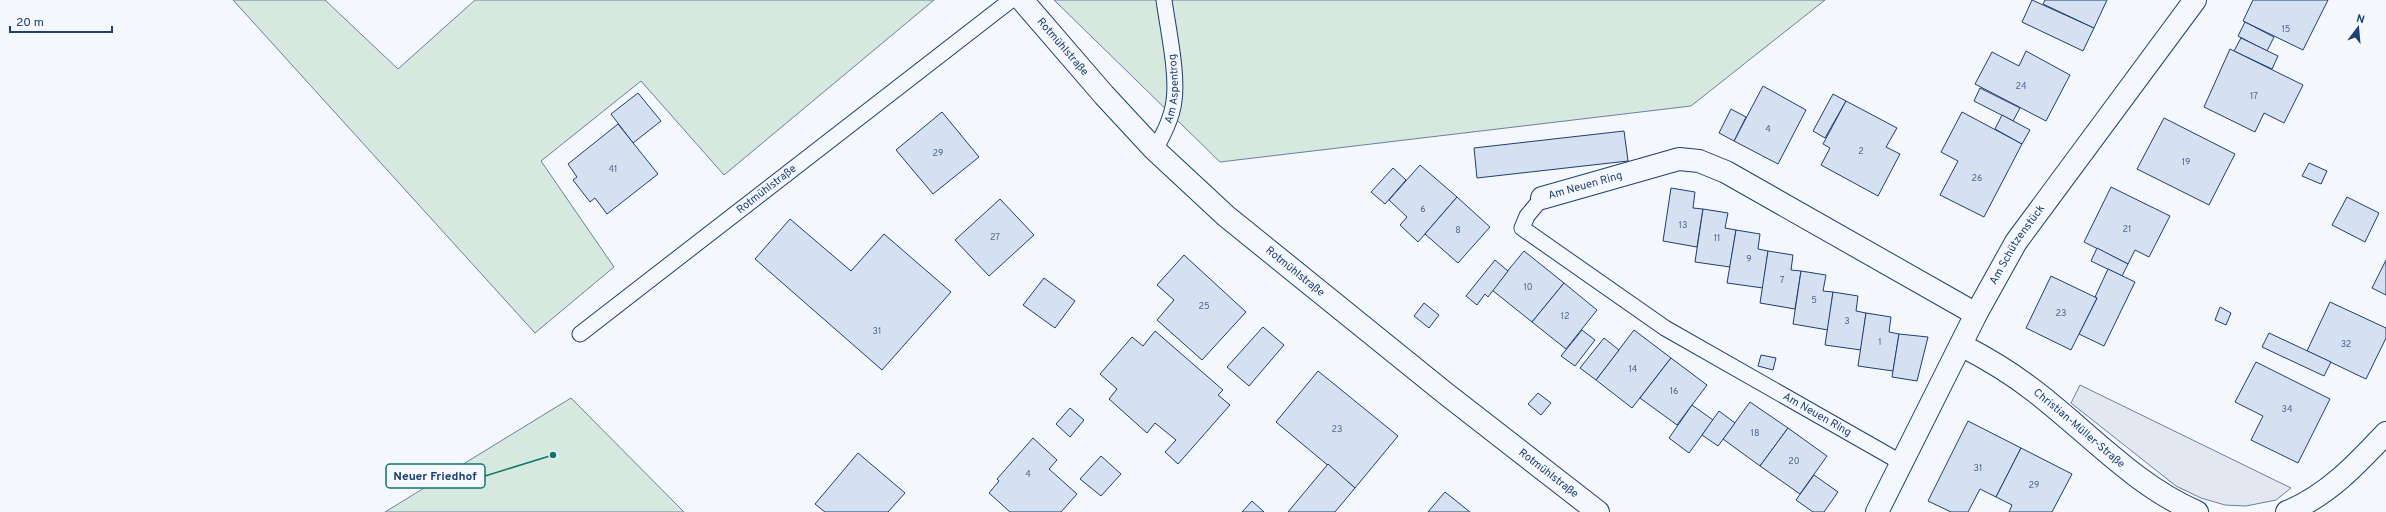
<svg xmlns="http://www.w3.org/2000/svg" width="2386" height="512" font-family="Overpass,sans-serif">
	<style>
		.green { fill: #d7e8df; stroke: #687fa3 }
		.parking { fill: #e3e8f0; stroke: #687fa3 }
		.building { fill: #d5e0f0; stroke: #1d3f73 }
		.lines { fill: none; stroke-linecap: round; stroke-linejoin: round }
		.service-casing { stroke: #1d3f73; stroke-width: 17 }
		.minor-casing { stroke: #1d3f73; stroke-width: 24 }
		.tertiary-casing { stroke: #1d3f73; stroke-width: 24 }
		.service { stroke: #f4f7fb; stroke-width: 15 }
		.minor { stroke: #f4f7fb; stroke-width: 22 }
		.tertiary { stroke: #f4f7fb; stroke-width: 22 }
		.labels { text-anchor: middle; dominant-baseline: central; stroke-width: 3; stroke-linejoin: round; paint-order: stroke }
		.number-label { font-size: 9px; fill: #4b6792 }
		.street-label { font-size: 11px; fill: #1d3f73; stroke: #f4f7fb }
		.leader { fill: none; stroke: #0f766e; stroke-width: 1.5 }
		.callout-dot { fill: #0f766e; stroke: #f4f7fb; stroke-width: 1.5 }
		.callout { fill: #f4f7fb; stroke: #0f766e; stroke-width: 1.5 }
		.callout-label { font-size: 12px; text-anchor: middle; font-weight: bold; fill: #1d3f73 }
	</style>
	<rect width="100%" height="100%" fill="#f4f7fb"/>
	<g class="green">
		<polygon points="233,0 325,0 398,69 475,0 934,0 724,175 641,81 541,161 614,267 535,333"/>
		<polygon points="1054,0 1825,0 1691,106 1220,162"/>
		<polygon points="571,398 684,512 385,512"/>
	</g>
	<polygon class="parking" points="2080,385 2291,488 2276,500 2246,506 2225,505 2201,498 2176,486 2071,403"/>
	<g class="building">
		<polygon points="2032,0 2094,28 2083,51 2022,22"/>
		<polygon points="2045,0 2107,0 2094,28 2043,4"/>
		<polygon points="2253,0 2328,0 2303,50 2243,21"/>
		<polygon points="2245,22 2274,37 2267,51 2238,36"/>
		<polygon points="2241,38 2278,56 2272,69 2234,51"/>
		<polygon points="2230,49 2303,85 2284,123 2264,113 2255,132 2204,107"/>
		<polygon points="2026,51 2070,75 2046,121 1975,84 1992,52 2019,66"/>
		<polygon points="1763,86 1806,110 1778,164 1734,141"/>
		<polygon points="1980,88 2020,108 2013,121 1974,101"/>
		<polygon points="638,93 661,121 633,143 611,114"/>
		<polygon points="1833,94 1846,101 1825,138 1813,131"/>
		<polygon points="1846,101 1897,128 1886,147 1900,154 1878,196 1821,165 1830,148 1823,144"/>
		<polygon points="1731,109 1746,117 1734,141 1719,133"/>
		<polygon points="942,112 979,157 933,194 896,150"/>
		<polygon points="1962,112 2022,144 1984,217 1940,195 1958,161 1941,152"/>
		<polygon points="2002,115 2030,130 2022,144 1995,129"/>
		<polygon points="2164,118 2235,154 2209,205 2137,169"/>
		<polygon points="618,124 658,174 607,214 595,198 590,202 573,180 577,177 568,164"/>
		<polygon points="1624,131 1628,161 1477,178 1474,148"/>
		<polygon points="2309,163 2327,171 2321,184 2302,176"/>
		<polygon points="1420,165 1457,197 1418,242 1400,225 1407,217 1389,200"/>
		<polygon points="1393,168 1406,180 1385,204 1371,192"/>
		<polygon points="2111,187 2170,216 2149,257 2135,250 2128,264 2084,242"/>
		<polygon points="1671,188 1695,192 1693,208 1703,209 1697,247 1663,241"/>
		<polygon points="1457,197 1490,227 1458,263 1425,234"/>
		<polygon points="2347,197 2379,213 2365,242 2332,225"/>
		<polygon points="1000,199 1034,235 989,276 955,240"/>
		<polygon points="1703,209 1728,213 1725,228 1736,230 1730,267 1695,262"/>
		<polygon points="790,219 851,271 884,234 951,292 882,370 755,259"/>
		<polygon points="1736,230 1760,234 1758,249 1768,251 1763,288 1727,283"/>
		<polygon points="2097,248 2128,264 2122,276 2091,261"/>
		<polygon points="1524,251 1564,283 1532,322 1492,290"/>
		<polygon points="1768,251 1793,255 1791,270 1801,271 1795,309 1760,303"/>
		<polygon points="1184,255 1246,312 1202,360 1157,320 1174,300 1157,285"/>
		<polygon points="1495,260 1508,271 1488,297 1485,294 1477,305 1466,296"/>
		<polygon points="2386,260 2386,295 2372,288"/>
		<polygon points="2108,269 2135,282 2104,346 2079,334 2097,298 2095,297"/>
		<polygon points="1801,271 1826,275 1823,291 1833,292 1828,330 1793,324"/>
		<polygon points="2051,276 2097,298 2071,350 2026,328"/>
		<polygon points="1044,278 1075,301 1055,328 1023,305"/>
		<polygon points="1564,283 1597,310 1566,349 1532,322"/>
		<polygon points="1833,292 1858,296 1856,311 1866,313 1861,350 1825,345"/>
		<polygon points="2330,302 2386,328 2386,338 2366,379 2307,351"/>
		<polygon points="1424,303 1439,315 1429,328 1414,316"/>
		<polygon points="2220,307 2231,313 2226,325 2215,320"/>
		<polygon points="1866,313 1891,317 1889,332 1899,334 1893,371 1858,366"/>
		<polygon points="1263,327 1284,345 1249,386 1227,367"/>
		<polygon points="1582,330 1595,340 1575,366 1561,356"/>
		<polygon points="1634,330 1671,358 1632,408 1596,380"/>
		<polygon points="1155,331 1223,390 1218,395 1230,405 1178,464 1165,452 1176,440 1155,423 1147,433 1109,399 1117,389 1100,374 1132,337 1143,346"/>
		<polygon points="2269,333 2331,362 2324,376 2262,347"/>
		<polygon points="1899,334 1928,337 1917,381 1892,377"/>
		<polygon points="1604,338 1619,350 1596,380 1580,368"/>
		<polygon points="1761,355 1776,358 1773,370 1758,366"/>
		<polygon points="1671,358 1707,385 1677,425 1640,398"/>
		<polygon points="2256,362 2330,399 2298,463 2251,440 2263,416 2235,402"/>
		<polygon points="1318,371 1398,436 1355,488 1276,422"/>
		<polygon points="1538,393 1551,403 1541,415 1528,404"/>
		<polygon points="1750,402 1788,428 1760,466 1723,439"/>
		<polygon points="1692,405 1713,420 1689,453 1669,438"/>
		<polygon points="1070,408 1084,420 1070,437 1056,424"/>
		<polygon points="1719,411 1735,423 1718,446 1702,435"/>
		<polygon points="1968,421 2021,448 1996,497 1980,489 1968,512 1951,512 1928,501"/>
		<polygon points="1788,428 1827,456 1800,494 1760,466"/>
		<polygon points="1033,438 1057,460 1049,469 1077,494 1061,512 1010,512 989,493 999,481 997,479"/>
		<polygon points="2021,448 2072,474 2052,512 2009,512 2012,505 1996,497"/>
		<polygon points="858,453 905,493 888,512 825,512 815,504"/>
		<polygon points="1101,456 1121,474 1101,496 1080,479"/>
		<polygon points="1328,464 1355,488 1335,512 1288,512"/>
		<polygon points="1814,475 1838,492 1824,512 1813,512 1796,500"/>
		<polygon points="1445,492 1470,512 1428,512"/>
		<polygon points="1252,501 1264,512 1242,512"/>
	</g>
	<g class="lines">
		<g class="service-casing">
			<g id="service">
				<path id="s1" d="M1155,150C1163,135 1172,118 1174,101C1178,74 1168,29 1164,0"/>
				<path id="s2" d="M1542,198L1527,216L1522,228L1665,328L1902,463"/>
				<path id="s3" d="M580,334L1011,0"/>
			</g>
		</g>
		<g class="minor-casing">
			<g id="minor">
				<path id="s4" d="M1542,198L1679,159L1699,161L1726,172L1976,314"/>
				<path id="s5" d="M1961,345C1986,358 2010,372 2033,390C2087,431 2134,485 2197,512"/>
				<path id="s6" d="M1877,512L1976,314L2016,242L2195,0"/>
				<path d="M2287,512C2327,496 2357,464 2386,433"/>
			</g>
		</g>
		<g class="tertiary-casing">
			<g id="tertiary">
				<path id="s7" d="M1022,0L1104,95L1155,150L1226,216L1445,393L1598,512"/>
			</g>
		</g>
		<use href="#service" class="service"/>
		<use href="#minor" class="minor"/>
		<use href="#tertiary" class="tertiary"/>
	</g>
	<g class="labels">
		<g class="number-label">
			<text x="2286" y="29">15</text>
			<text x="2021" y="86">24</text>
			<text x="2254" y="96">17</text>
			<text x="1768" y="129">4</text>
			<text x="1861" y="151">2</text>
			<text x="938" y="153">29</text>
			<text x="2186" y="162">19</text>
			<text x="613" y="169">41</text>
			<text x="1977" y="178">26</text>
			<text x="1423" y="209">6</text>
			<text x="1683" y="225">13</text>
			<text x="2127" y="229">21</text>
			<text x="1458" y="230">8</text>
			<text x="995" y="237">27</text>
			<text x="1717" y="238">11</text>
			<text x="1749" y="259">9</text>
			<text x="1782" y="280">7</text>
			<text x="1528" y="287">10</text>
			<text x="1814" y="300">5</text>
			<text x="1204" y="306">25</text>
			<text x="2061" y="313">23</text>
			<text x="1565" y="316">12</text>
			<text x="1847" y="321">3</text>
			<text x="877" y="331">31</text>
			<text x="1880" y="342">1</text>
			<text x="2346" y="344">32</text>
			<text x="1633" y="369">14</text>
			<text x="1674" y="391">16</text>
			<text x="2287" y="409">34</text>
			<text x="1337" y="429">23</text>
			<text x="1755" y="433">18</text>
			<text x="1794" y="461">20</text>
			<text x="1978" y="468">31</text>
			<text x="1028" y="474">4</text>
			<text x="2034" y="485">29</text>
		</g>
		<g class="street-label">
			<text stroke="none"><textPath href="#s7" startOffset="62">Rotmühlstraße</textPath></text>
			<text stroke="none"><textPath href="#s1" startOffset="65">Am Aspentrog</textPath></text>
			<text stroke="none"><textPath href="#s4" startOffset="45">Am Neuen Ring</textPath></text>
			<text stroke="none"><textPath href="#s3" startOffset="236">Rotmühlstraße</textPath></text>
			<text stroke="none"><textPath href="#s6" startOffset="302">Am Schützenstück</textPath></text>
			<text stroke="none"><textPath href="#s7" startOffset="386">Rotmühlstraße</textPath></text>
			<text stroke="none"><textPath href="#s2" startOffset="386">Am Neuen Ring</textPath></text>
			<text stroke="none"><textPath href="#s5" startOffset="145">Christian-Müller-Straße</textPath></text>
			<text stroke="none"><textPath href="#s7" startOffset="710">Rotmühlstraße</textPath></text>
		</g>
	</g>
	<path class="leader" d="M553 455L485 476"/>
	<circle class="callout-dot" cx="553" cy="455" r="4"/>
	<rect class="callout" x="386" y="464" width="99" height="24" rx="4"/>
	<g class="callout-label">
		<text x="435" y="480">Neuer Friedhof</text>
	</g>
	<g transform="translate(2358 28) rotate(16)" stroke="#f4f7fb" stroke-width="3" paint-order="stroke">
	<path d="M0-3L7 15L0 10L-7 15Z" fill="#1d3f73"/>
	<text y="-6" font-size="11" font-weight="bold" text-anchor="middle" fill="#1d3f73">N</text>
	</g>
	<path d="M10 26v6h102v-6" fill="none" stroke="#1d3f73" stroke-width="2"/>
	<text x="16" y="26" font-size="12" fill="#1d3f73" stroke="#f4f7fb" stroke-width="3" paint-order="stroke">20 m</text>
</svg>
